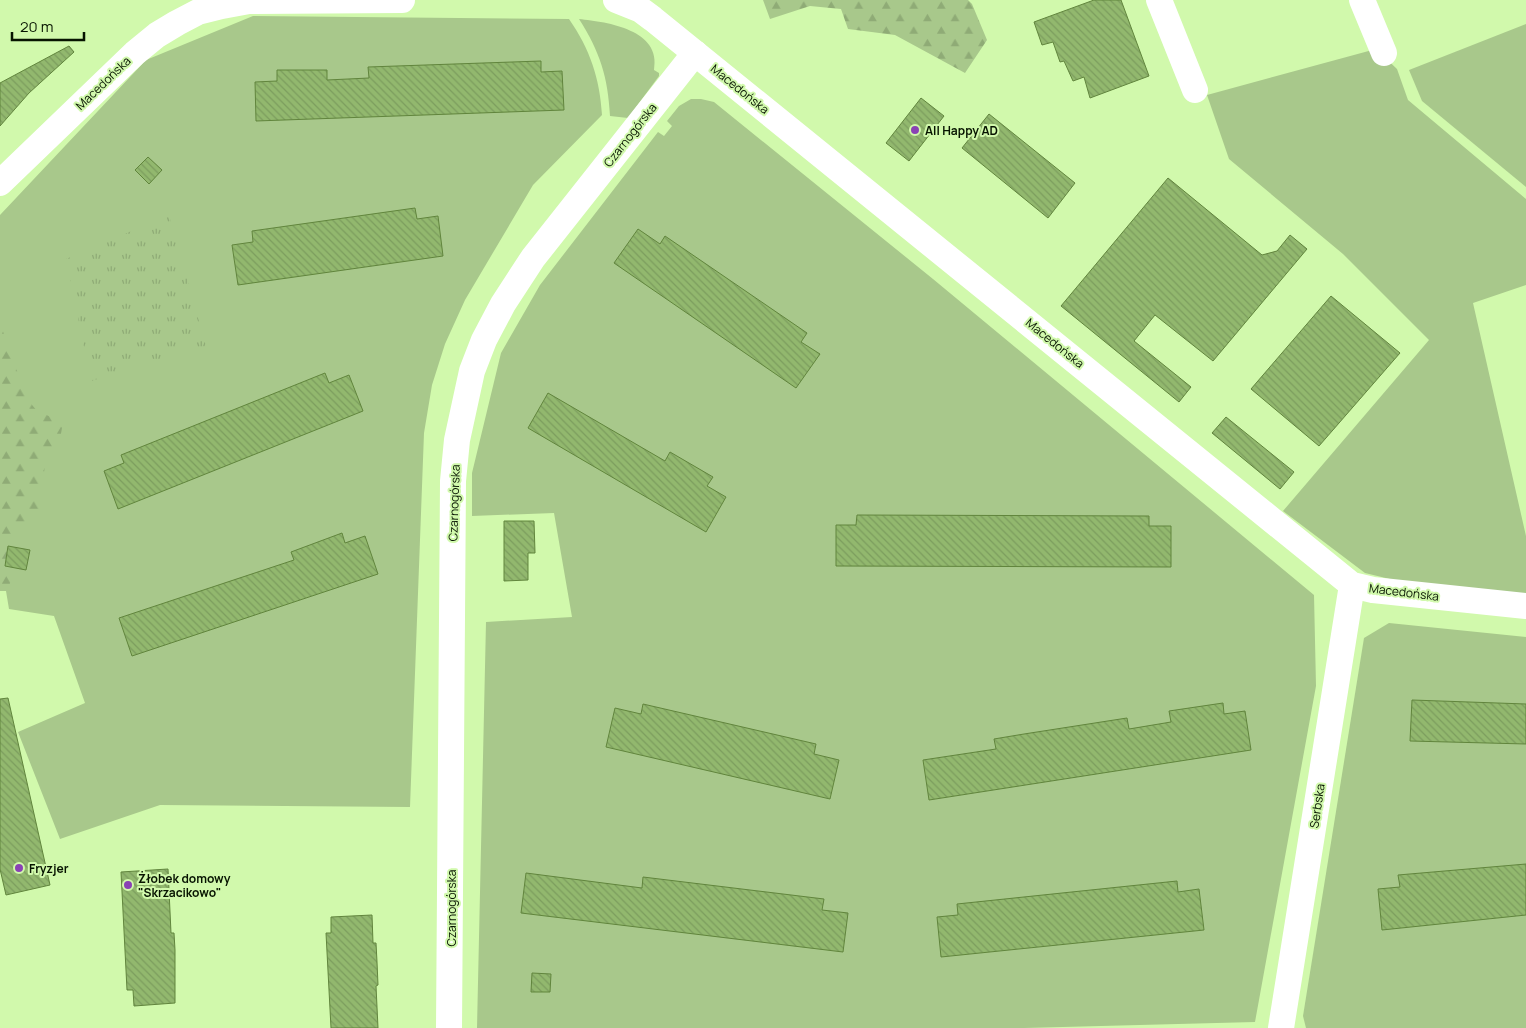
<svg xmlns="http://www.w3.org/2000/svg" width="1526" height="1028" font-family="Manrope,sans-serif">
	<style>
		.grass { fill: #a8c88b }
		.forest { fill: url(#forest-firs) }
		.park { fill: url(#park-tufts) }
		.building { fill: url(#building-back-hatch); stroke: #61853d }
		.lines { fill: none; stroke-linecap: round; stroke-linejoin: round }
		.street { stroke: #fff; stroke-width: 26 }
		.poi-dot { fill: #8a42b4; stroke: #d1f9ac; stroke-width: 2 }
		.labels { text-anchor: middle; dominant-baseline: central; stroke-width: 4; stroke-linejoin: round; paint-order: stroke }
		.street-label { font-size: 12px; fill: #071400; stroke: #d1f9ac }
		.poi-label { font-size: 12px; font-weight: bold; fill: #071400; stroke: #d1f9ac; text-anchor: start }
	</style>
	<defs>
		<pattern id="forest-firs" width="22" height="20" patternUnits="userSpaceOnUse" patternTransform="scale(1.25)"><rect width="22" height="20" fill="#a8c88b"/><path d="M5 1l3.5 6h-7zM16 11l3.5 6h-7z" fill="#8fab76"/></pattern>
		<pattern id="park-tufts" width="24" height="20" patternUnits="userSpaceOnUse" patternTransform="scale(1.25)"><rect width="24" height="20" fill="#a8c88b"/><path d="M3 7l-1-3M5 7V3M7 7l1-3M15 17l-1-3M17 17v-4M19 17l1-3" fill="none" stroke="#8fab76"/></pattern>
		<pattern id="building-back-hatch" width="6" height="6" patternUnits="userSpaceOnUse" patternTransform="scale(1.25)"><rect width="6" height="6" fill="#92b86e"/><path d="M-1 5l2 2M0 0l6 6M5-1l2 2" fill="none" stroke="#7c9d5e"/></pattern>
	</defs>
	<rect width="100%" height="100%" fill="#d1f9ac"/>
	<g class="grass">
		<path d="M253,16L569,19C590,49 600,79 602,115L533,185L465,300L445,344L432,385L424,433L410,807L160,805L60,839L18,732L85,703L54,616L9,609L6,591H0V215L146,60Z"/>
		<path d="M579,19C608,22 662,30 654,70L659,73V76L628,118L610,116C608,77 600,52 579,19Z"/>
		<polygon points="1526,24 1526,187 1422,101 1409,70"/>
		<polygon points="1376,49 1397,69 1408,100 1526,199 1526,285 1473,303 1526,536 1526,594 1394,580 1365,573 1283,511 1429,340 1343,254 1229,159 1207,95"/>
		<polygon points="691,99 701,99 714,102 933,279 1314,595 1316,686 1255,1022 1024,1028 477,1028 486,622 572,617 554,513 472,516 472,473 501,353 540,285 658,132 664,136 672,126 667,121 679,106"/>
		<polygon points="1389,623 1526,637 1526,1028 1306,1028 1303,1016 1364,638"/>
	</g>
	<g class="forest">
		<polygon points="763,0 968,0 972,4 987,40 965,73 895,35 848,29 841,9 810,6 770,19"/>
		<path d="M0,323L27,399L38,412L57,419L62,428L60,439L45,463L41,506L33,525L8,546L5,566C12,575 13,581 6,591H0Z"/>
	</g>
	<polygon class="park" points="169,215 206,346 91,381 66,259"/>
	<g class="building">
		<polygon points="1094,0 1121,0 1149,76 1090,98 1084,77 1073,81 1064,61 1060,62 1053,42 1042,45 1034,22"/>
		<polygon points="69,46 74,52 29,93 0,126 0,83"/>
		<polygon points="541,61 541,72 562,71 564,110 256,121 255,82 277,81 277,70 327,70 327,80 369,78 368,67"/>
		<polygon points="921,98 944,116 909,161 886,143"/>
		<polygon points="989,114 1075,183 1048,218 962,148"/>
		<polygon points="148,157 162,170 149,184 135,170"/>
		<polygon points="1168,178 1262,255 1277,251 1290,235 1307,249 1213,361 1155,315 1134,341 1191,387 1179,402 1061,306"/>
		<polygon points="415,208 417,219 438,216 443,256 238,285 232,245 253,242 252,231"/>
		<polygon points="638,229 660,244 665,236 807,333 801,342 820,354 796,388 614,263"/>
		<polygon points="1331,296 1400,353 1319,446 1251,389"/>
		<polygon points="325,373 329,383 349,375 363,411 118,509 104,471 124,463 121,455"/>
		<polygon points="548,393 665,461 670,452 713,477 707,486 726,497 706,532 528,428"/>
		<polygon points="1226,417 1294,472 1280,489 1212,433"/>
		<polygon points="857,515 1149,516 1149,526 1171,526 1171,567 836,566 836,525 856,525"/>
		<polygon points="504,521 534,521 535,553 528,553 528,580 504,581"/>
		<polygon points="342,533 345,543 365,536 378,574 132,656 119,618 294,560 291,552"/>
		<polygon points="8,546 30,550 26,570 5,566"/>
		<polygon points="8,698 50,885 6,895 0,869 0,699"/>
		<polygon points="1412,700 1526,704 1526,744 1410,741"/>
		<polygon points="1223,703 1224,714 1245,711 1251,750 929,800 923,760 996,749 994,739 1024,734 1127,718 1129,729 1171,722 1169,711"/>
		<polygon points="643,704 816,744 814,754 839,760 830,799 606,747 615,708 641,714"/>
		<polygon points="1526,864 1526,915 1382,930 1378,889 1400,887 1398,875"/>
		<polygon points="168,869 171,933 174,933 175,950 175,1003 134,1006 133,990 127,990 121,872"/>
		<polygon points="526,873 642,888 643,877 824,899 822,910 848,913 843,952 521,913"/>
		<polygon points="1177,881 1178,892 1199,889 1204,930 941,957 937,917 958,915 957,904"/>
		<polygon points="372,915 373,943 376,943 377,962 378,985 376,986 378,1028 331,1028 326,933 331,933 331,917"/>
		<polygon points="532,973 551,974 550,992 531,992"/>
	</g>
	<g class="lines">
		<g class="street">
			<polyline points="616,0 641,10 653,19 1352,585 1373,590 1526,606"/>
			<polyline points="1159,0 1195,90"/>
			<polyline points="1362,0 1384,53"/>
			<polyline points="0,183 135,53 157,35 177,23 198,12 222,6 249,1 402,0"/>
			<polyline points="449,1028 453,481 457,440 472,371 484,340 503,304 533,258 695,53"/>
			<polyline points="1281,1028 1352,585"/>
		</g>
	</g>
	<g class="poi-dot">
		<circle cx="915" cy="130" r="5"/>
		<circle cx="19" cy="868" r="5"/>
		<circle cx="128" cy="885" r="5"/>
	</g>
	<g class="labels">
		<g class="street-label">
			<text transform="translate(103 83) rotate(-44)">Macedońska</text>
			<text transform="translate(740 89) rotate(39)">Macedońska</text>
			<text transform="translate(630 135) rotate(-52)">Czarnogórska</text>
			<text transform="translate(1055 343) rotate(39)">Macedońska</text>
			<text transform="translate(454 503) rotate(-88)">Czarnogórska</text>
			<text transform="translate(1404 592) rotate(7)">Macedońska</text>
			<text transform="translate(1317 806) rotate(-82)">Serbska</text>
			<text transform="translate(451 908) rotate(-90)">Czarnogórska</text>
		</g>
		<g class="poi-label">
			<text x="925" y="130">All Happy AD</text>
			<text x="29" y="868">Fryzjer</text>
			<text x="138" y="878">Żłobek domowy<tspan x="138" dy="14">"Skrzacikowo"</tspan></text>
		</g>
	</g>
	<path d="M12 32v8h72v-8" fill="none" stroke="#071400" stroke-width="2.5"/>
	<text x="20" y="32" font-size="15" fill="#071400" stroke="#d1f9ac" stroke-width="4" paint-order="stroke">20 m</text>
</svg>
